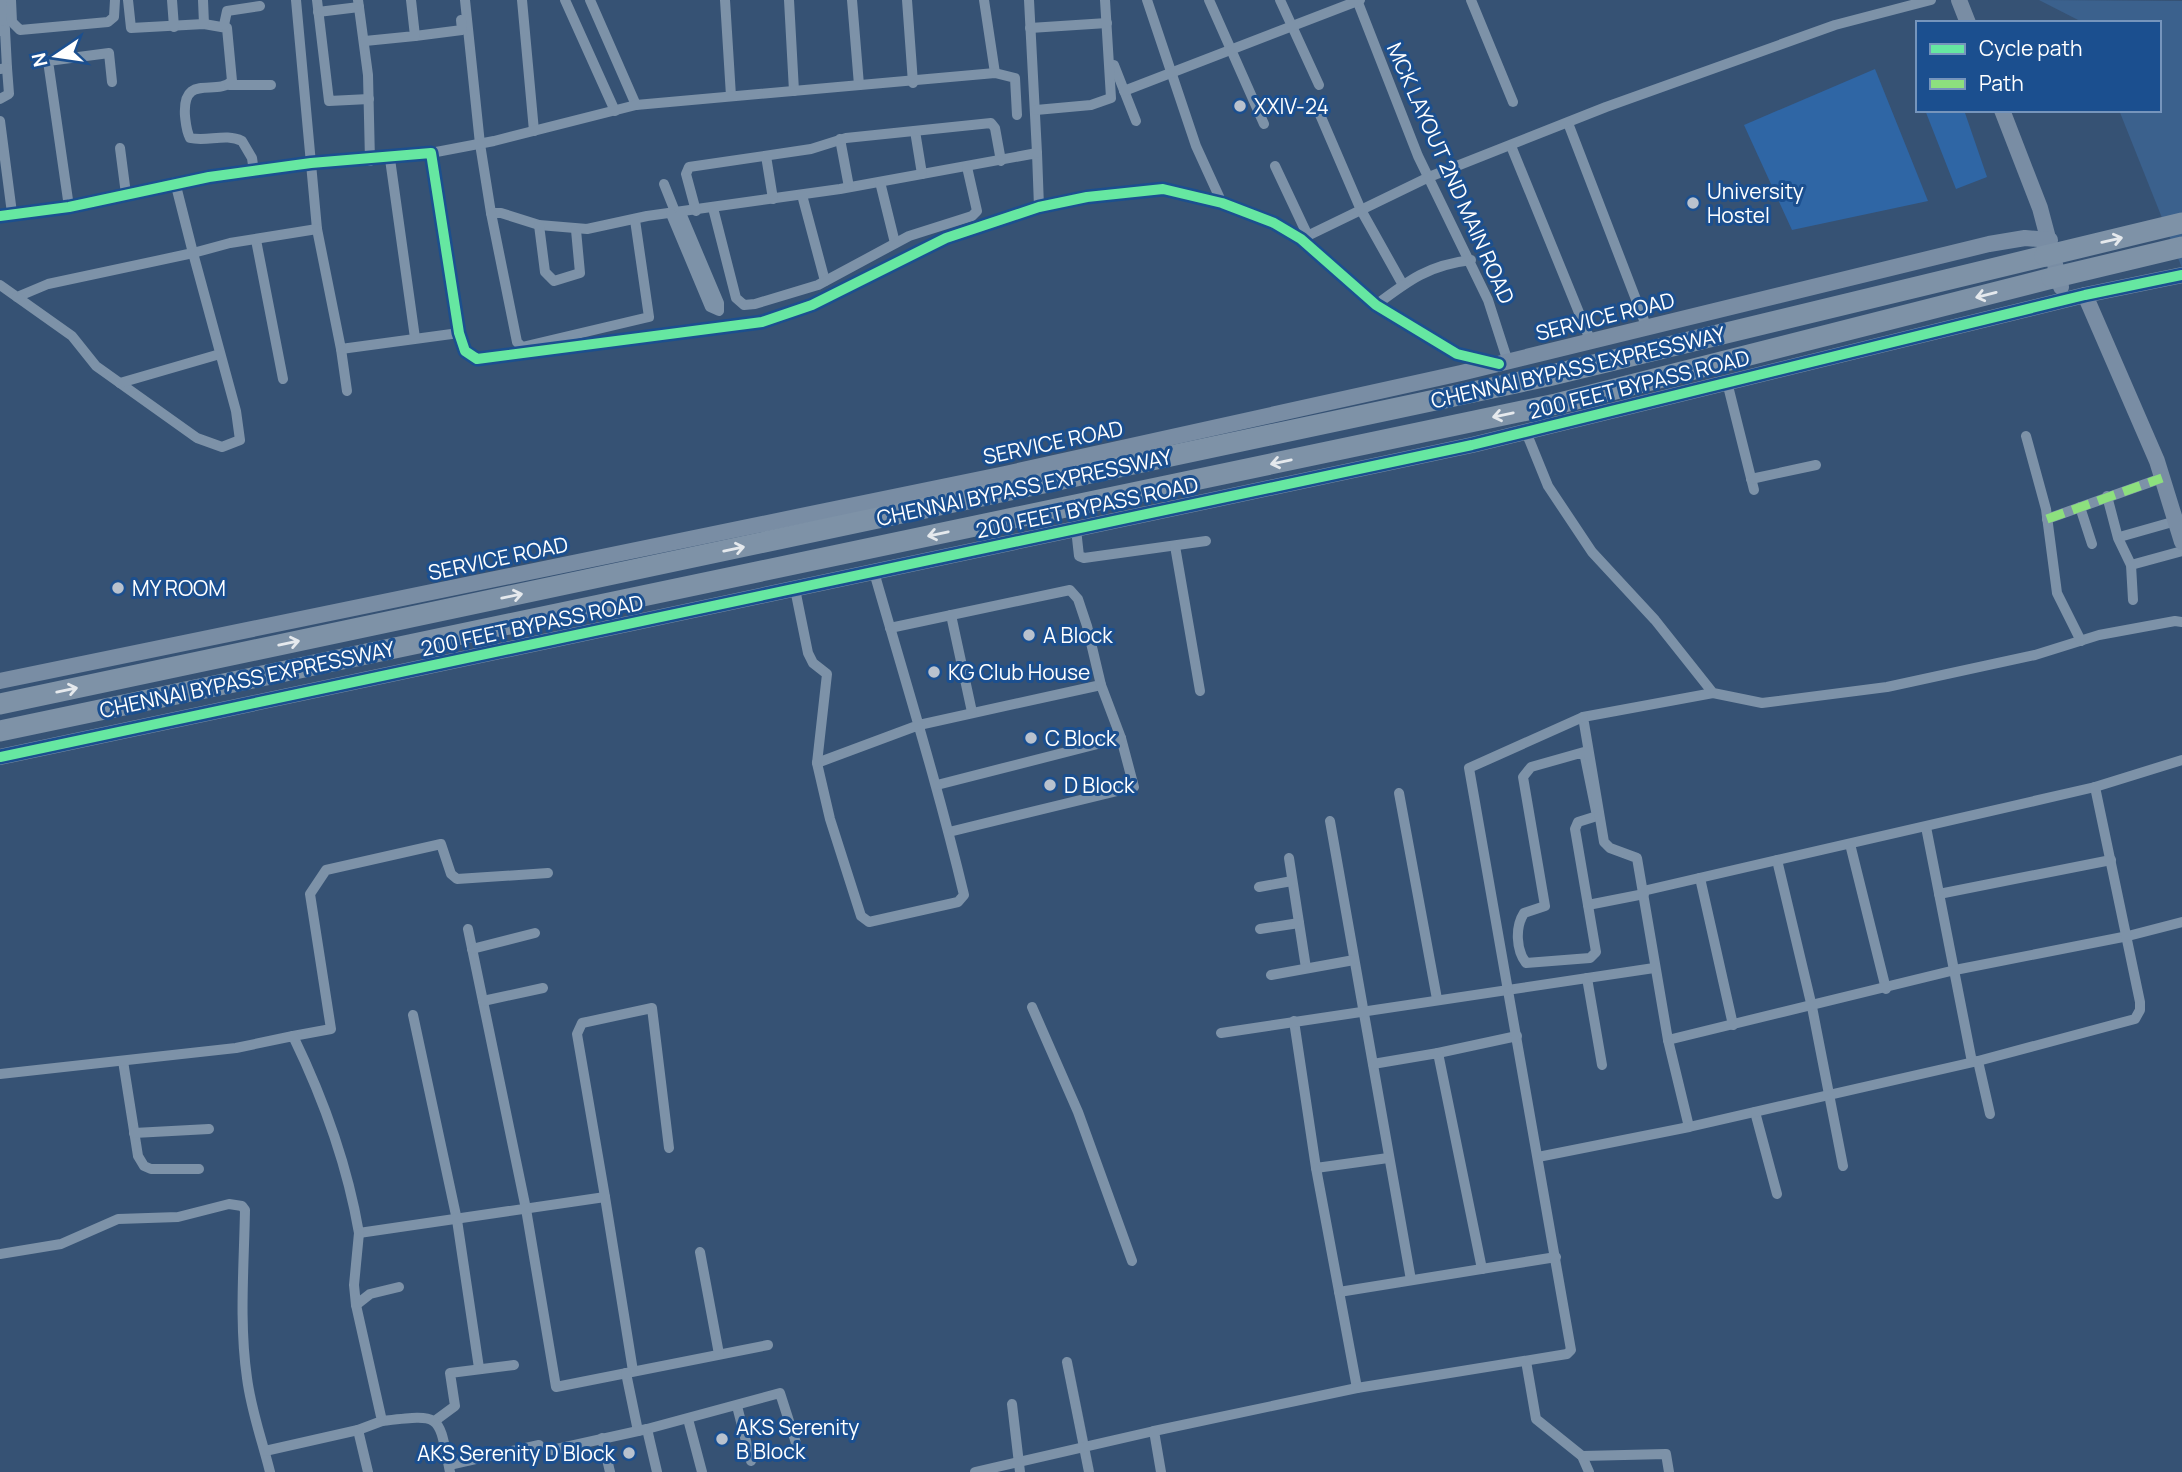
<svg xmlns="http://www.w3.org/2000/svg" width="2182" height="1472" font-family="Manrope,sans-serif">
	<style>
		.green { fill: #2f66a5 }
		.water { fill: #3b618d }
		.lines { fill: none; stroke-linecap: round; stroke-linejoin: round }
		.street { stroke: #7d92a8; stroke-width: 10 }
		.secondary { stroke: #798da4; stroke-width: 16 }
		.highway { stroke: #7e92a7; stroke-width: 21 }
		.highway-bridge { stroke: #7e92a7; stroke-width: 21 }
		.quiet { stroke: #8de07e; stroke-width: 9; stroke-dasharray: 18 9; stroke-linecap: butt }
		.cycleway-casing { stroke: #1b4f8f; stroke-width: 15 }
		.cycleway { stroke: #66e7a1; stroke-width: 10 }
		.oneway { stroke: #e5e9ed }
		.poi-dot { fill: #b9c2ce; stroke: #1b4f8f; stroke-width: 2.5 }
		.labels { text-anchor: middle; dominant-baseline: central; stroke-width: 6; stroke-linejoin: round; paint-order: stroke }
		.poi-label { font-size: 21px; fill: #fff; stroke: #1b4f8f; text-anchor: start }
		.street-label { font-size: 21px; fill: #fff; stroke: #1b4f8f }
	</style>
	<rect width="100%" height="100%" fill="#365274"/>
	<g class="green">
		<polygon points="1875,69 1928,201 1792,230 1744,125"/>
		<polygon points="1925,110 1964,110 1987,177 1956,189"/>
	</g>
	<polygon class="water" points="2039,0 2182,1 2182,268 2119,110 2159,110 2159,23 2084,23"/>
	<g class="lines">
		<g class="street">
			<polyline points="2,0 5,30"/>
			<polyline points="11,0 12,22 20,30 108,22 114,17 115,0"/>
			<path d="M128,0L131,28L204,24L227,28L232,81C216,97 182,72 185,116C186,124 186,130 190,138C207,142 226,133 242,141L252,158L254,172"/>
			<polyline points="172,0 174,27"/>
			<polyline points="203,0 204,24"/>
			<polyline points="296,0 317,229 341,349 459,333"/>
			<polyline points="317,0 329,101 369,99"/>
			<polyline points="358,0 368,75 370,161"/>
			<polyline points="465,0 480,144 491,213 501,213 539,225 587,229 647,216 840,189 1037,153 1039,207"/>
			<polyline points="522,0 534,131"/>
			<polyline points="565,0 615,111"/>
			<polyline points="590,0 636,105"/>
			<polyline points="725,0 731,96"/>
			<polyline points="789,0 794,91"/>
			<polyline points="852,0 859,85"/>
			<polyline points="907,0 913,83"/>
			<polyline points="984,0 995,73"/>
			<polyline points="1029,0 1037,153"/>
			<polyline points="1147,0 1196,146 1222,203"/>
			<polyline points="1209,0 1264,124"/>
			<polyline points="1280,0 1319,85"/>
			<polyline points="1357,0 1418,156 1488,300 1508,362"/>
			<polyline points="1471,0 1513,102"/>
			<polyline points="318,12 359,7"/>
			<polyline points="224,25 227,11 260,6"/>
			<polyline points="1030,28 1107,23"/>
			<polyline points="0,31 5,30 7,68 0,69"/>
			<polyline points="415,36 462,30 461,20"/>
			<polyline points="365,41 415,36 411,0"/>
			<polyline points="1114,65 1136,121"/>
			<polyline points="229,85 271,85"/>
			<polyline points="1124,91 1360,0"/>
			<polyline points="0,99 9,94 7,68"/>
			<polyline points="1036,110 1091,105 1111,98 1105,0"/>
			<polyline points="1318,110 1361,210 1403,285"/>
			<polyline points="0,121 12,213"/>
			<polyline points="1568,123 1647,328"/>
			<polyline points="915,131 922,174"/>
			<polyline points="840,139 849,187"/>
			<polyline points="1511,146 1591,342"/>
			<polyline points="120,148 126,194"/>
			<polyline points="431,153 494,141 636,105 995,73 1015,78 1017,115"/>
			<polyline points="766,156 773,199"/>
			<polyline points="390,159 415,338"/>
			<polyline points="1275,166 1307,234"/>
			<polyline points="880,182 895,243"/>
			<polyline points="664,184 676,214"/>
			<polyline points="802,195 825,281"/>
			<polyline points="69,207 48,61 109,53 112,82"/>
			<polyline points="713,208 736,298 744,305 755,304 818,285 909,236 972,216 977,211 967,167"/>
			<polyline points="696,211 686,174 689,167 811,149 846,138 991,123 995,128 1001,161"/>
			<polyline points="491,213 517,342 522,347 649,317 635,220"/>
			<polyline points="671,214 710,307 719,311 719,303 681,213"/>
			<polyline points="0,216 69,207 209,177 311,163 431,153 459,333 465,351 477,359 762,322 812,305 946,238 1039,207 1087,197 1163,189 1222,203 1274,223 1301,239 1376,305 1457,354 1493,363"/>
			<polyline points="539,225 545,272 554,281 580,273 576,230"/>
			<polyline points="1301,239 1429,177 1606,107 1835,25 1931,0"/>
			<polyline points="256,240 283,379"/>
			<polyline points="0,285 17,297 48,284 193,253 175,182"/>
			<polyline points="17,297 72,336 96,366 197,438 222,447 240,440 236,411 193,253 230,243 317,229"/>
			<path d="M1376,305C1409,280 1429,265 1471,260"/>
			<polyline points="341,349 347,391"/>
			<polyline points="1727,382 1754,490"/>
			<polyline points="120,383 220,354"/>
			<polyline points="1526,432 1548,486 1592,552 1655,620 1713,693 1762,703 1887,687 2035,655 2099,635 2175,621 2182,622"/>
			<polyline points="2026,436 2046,509 2057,593 2081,641"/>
			<polyline points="1751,479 1816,465"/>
			<polyline points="2107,496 2118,538 2131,565 2133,600"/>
			<polyline points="2080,507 2092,544"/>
			<polyline points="2047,519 2162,478"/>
			<polyline points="1076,529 1079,556 1084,558 1206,541"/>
			<polyline points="2123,536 2176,521"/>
			<polyline points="1175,546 1200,691"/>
			<polyline points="2131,565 2182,551"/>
			<path d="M874,572C905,680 938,786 964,895L958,902L869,922L861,916L830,819L817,763L919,725L1101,685"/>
			<polyline points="795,589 808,653 813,663 827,674 817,763"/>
			<polyline points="951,615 972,712"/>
			<polyline points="890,628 1070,590 1078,599 1087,626 1101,685 1121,738 1134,787 949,832"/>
			<path d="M1584,752L1597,816L1578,822L1575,829L1596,952L1590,958L1526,963C1516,950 1515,927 1524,913L1545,906L1523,777L1531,767Z"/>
			<polyline points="937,785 1121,738"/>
			<polyline points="1399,793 1437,999"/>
			<polyline points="1330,821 1411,1280"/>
			<polyline points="1926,827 1972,1062"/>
			<polyline points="1850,844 1886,989"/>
			<polyline points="1289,858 1306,968"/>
			<polyline points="1777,860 1812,1007 1843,1166"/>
			<polyline points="1700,878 1733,1025"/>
			<polyline points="1259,887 1292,881"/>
			<polyline points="1643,891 2095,787 2182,760"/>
			<polyline points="1939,894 2111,860"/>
			<polyline points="1588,905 1644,894"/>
			<polyline points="468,929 526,1209 556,1387 768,1345"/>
			<polyline points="1260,929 1299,923"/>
			<polyline points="472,949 535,933"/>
			<polyline points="1271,975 1354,960"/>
			<polyline points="1587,978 1602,1065"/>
			<polyline points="483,1001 543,988"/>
			<polyline points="1032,1007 1078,1112 1132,1261"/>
			<polyline points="413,1015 457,1220 479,1368"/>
			<polyline points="1294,1021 1316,1168 1388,1158"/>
			<polyline points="1221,1033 1654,968"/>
			<polyline points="293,1036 331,1029 310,894 326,870 441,844 451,874 457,879 548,873"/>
			<polyline points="1668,1040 1955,970 2128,936 2182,922"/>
			<polyline points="1438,1053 1517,1036"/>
			<polyline points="123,1061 138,1156 144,1166 151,1169 199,1169"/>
			<polyline points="1978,1061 1990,1114"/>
			<polyline points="1373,1064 1438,1053 1482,1269"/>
			<path d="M0,1074L236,1048L293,1036C324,1100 347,1163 359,1233L605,1197L633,1371"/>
			<polyline points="1755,1112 1777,1194"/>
			<polyline points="1689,1127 1668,1040 1637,858 1610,848 1604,842 1583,717 1713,693"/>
			<polyline points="134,1133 209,1129"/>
			<polyline points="1538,1157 1689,1127 1978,1061 2135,1019 2140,1010 2140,1002 2095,787"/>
			<polyline points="1316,1168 1357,1388"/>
			<polyline points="605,1197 577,1034 582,1023 652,1008 669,1148"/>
			<polyline points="359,1233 354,1285 356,1305 382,1421 358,1430 368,1472"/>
			<polyline points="700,1252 719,1354"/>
			<path d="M0,1254L61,1244L118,1219L178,1217L229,1204L242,1206L245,1210C244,1266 239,1323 247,1378C251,1410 262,1440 270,1472"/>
			<polyline points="1339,1292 1556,1257"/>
			<polyline points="356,1305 370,1294 399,1287"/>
			<polyline points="1526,1361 1536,1419 1582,1456 1589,1472"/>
			<polyline points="1067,1362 1089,1472"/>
			<polyline points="626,1373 638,1431"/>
			<polyline points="1012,1404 1020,1472"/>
			<polyline points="737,1406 751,1461"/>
			<polyline points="688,1419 702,1472"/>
			<polyline points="436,1420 455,1406 450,1373 514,1365"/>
			<path d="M382,1421C443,1414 438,1413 450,1472"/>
			<polyline points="647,1429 657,1472"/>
			<polyline points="1154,1431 1357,1388 1567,1354 1571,1350 1469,768 1583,717"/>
			<polyline points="602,1438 610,1472"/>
			<polyline points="552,1450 647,1429 780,1393 796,1443"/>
			<polyline points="265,1451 358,1430"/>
			<polyline points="1582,1456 1666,1454 1669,1472"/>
			<polyline points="449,1465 539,1445"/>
			<polyline points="975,1472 1154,1431 1161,1472"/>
		</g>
		<g class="secondary">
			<polyline points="1959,0 1968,23"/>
			<polyline points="2002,110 2040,208 2061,287"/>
			<polyline points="2085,295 2157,461 2182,542"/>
			<polyline points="0,681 1005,474 1461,373 1989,244 2025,238 2050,240"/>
			<polyline points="0,757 1472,445 2085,295 2182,275"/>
		</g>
		<g class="highway">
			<polyline points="0,704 1548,376 2045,256"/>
			<polyline points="0,731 1556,404 2052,278"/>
		</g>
		<g class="highway-bridge">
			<polyline points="2045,256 2182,223"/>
			<polyline points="2052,278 2182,247"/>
		</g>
		<polyline class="quiet" points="2047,519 2162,478"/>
		<g class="cycleway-casing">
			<g id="cycleway">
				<polyline points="0,216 69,207 209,177 311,163 431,153 459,333 465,351 477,359 762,322 812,305 946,238 1039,207 1087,197 1163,189 1222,203 1274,223 1301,239 1376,305 1457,354 1499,364"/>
				<polyline points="0,757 1472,445 2085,295 2182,275"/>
			</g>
		</g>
		<use href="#cycleway" class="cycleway"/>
	</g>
	<defs><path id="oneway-shaft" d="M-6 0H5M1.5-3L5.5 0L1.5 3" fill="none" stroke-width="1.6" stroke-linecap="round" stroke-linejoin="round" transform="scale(1.75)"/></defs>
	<g class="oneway">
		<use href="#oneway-shaft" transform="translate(2112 240) rotate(-13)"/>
		<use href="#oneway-shaft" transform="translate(1986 295) rotate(166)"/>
		<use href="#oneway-shaft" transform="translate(1503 415) rotate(168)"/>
		<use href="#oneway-shaft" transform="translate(1281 462) rotate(168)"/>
		<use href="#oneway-shaft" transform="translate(938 534) rotate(168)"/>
		<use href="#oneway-shaft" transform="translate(734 549) rotate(-12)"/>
		<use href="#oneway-shaft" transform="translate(512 596) rotate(-12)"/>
		<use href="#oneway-shaft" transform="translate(289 643) rotate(-12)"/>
		<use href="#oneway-shaft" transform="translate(67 690) rotate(-12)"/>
	</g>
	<g class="poi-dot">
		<circle cx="1240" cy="106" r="7"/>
		<circle cx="1693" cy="203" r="7"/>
		<circle cx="118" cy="588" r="7"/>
		<circle cx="1029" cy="635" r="7"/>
		<circle cx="934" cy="672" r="7"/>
		<circle cx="1031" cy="738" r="7"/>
		<circle cx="1050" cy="785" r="7"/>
		<circle cx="722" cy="1439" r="7"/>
		<circle cx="629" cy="1453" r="7"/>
	</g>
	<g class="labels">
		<g class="poi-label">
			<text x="1254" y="106">XXIV-24</text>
			<text x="1707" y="191">University<tspan x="1707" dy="24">Hostel</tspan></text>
			<text x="132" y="588">MY ROOM</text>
			<text x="1043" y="635">A Block</text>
			<text x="948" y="672">KG Club House</text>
			<text x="1045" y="738">C Block</text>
			<text x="1064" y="785">D Block</text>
			<text x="736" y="1427">AKS Serenity<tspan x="736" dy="24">B Block</tspan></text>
			<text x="615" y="1453" text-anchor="end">AKS Serenity D Block</text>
		</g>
		<g class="street-label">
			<text transform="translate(1451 173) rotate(66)">MCK LAYOUT 2ND MAIN ROAD</text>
			<text transform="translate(1605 316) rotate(-14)">SERVICE ROAD</text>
			<text transform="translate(1578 367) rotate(-13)">CHENNAI BYPASS EXPRESSWAY</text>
			<text transform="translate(1639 384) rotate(-14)">200 FEET BYPASS ROAD</text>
			<text transform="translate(1053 442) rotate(-12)">SERVICE ROAD</text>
			<text transform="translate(1024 487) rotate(-12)">CHENNAI BYPASS EXPRESSWAY</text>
			<text transform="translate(1087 507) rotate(-12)">200 FEET BYPASS ROAD</text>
			<text transform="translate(498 558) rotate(-12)">SERVICE ROAD</text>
			<text transform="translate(532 625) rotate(-12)">200 FEET BYPASS ROAD</text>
			<text transform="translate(247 679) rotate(-12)">CHENNAI BYPASS EXPRESSWAY</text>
		</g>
	</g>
	<rect x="1916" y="21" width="245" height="91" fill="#1b4f8f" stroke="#7695bc" stroke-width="2"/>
	<rect x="1930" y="44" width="35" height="10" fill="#66e7a1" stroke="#7695bc" stroke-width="2"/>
	<text x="1979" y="56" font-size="21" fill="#ffffff">Cycle path</text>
	<rect x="1930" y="79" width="35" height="10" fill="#8de07e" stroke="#7695bc" stroke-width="2"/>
	<text x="1979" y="91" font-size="21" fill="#ffffff">Path</text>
	<g transform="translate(56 56) rotate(257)" stroke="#1b4f8f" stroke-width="5" paint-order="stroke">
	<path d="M0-5L12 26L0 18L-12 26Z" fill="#ffffff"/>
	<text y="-10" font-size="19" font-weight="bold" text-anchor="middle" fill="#ffffff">N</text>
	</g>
</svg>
